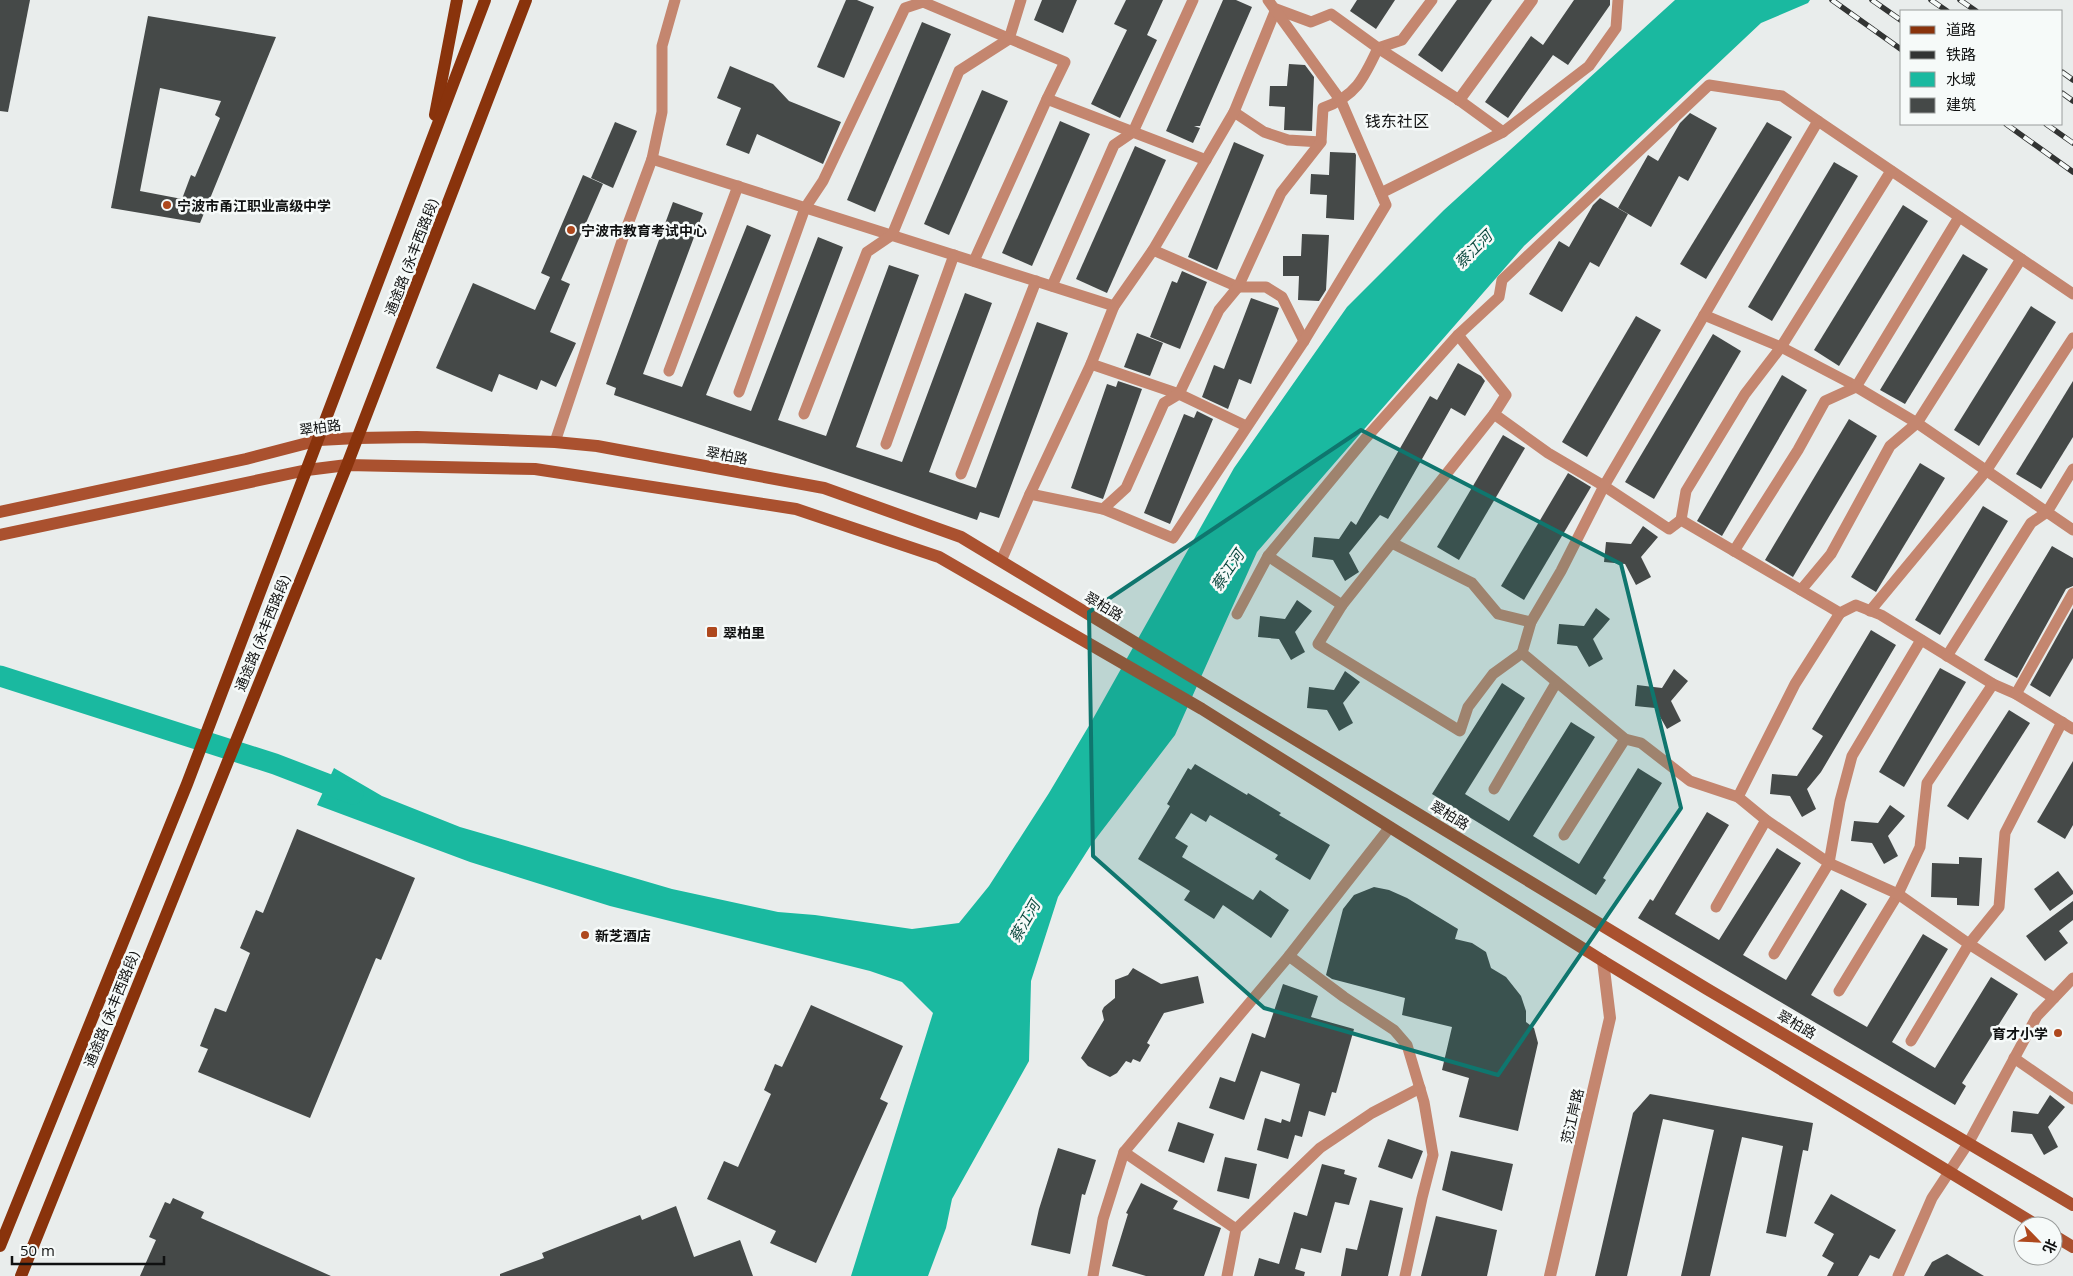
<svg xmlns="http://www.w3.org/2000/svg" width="2073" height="1276" font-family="'Open Sans','Noto Sans SC',sans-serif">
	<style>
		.water { fill: #1ab9a0 }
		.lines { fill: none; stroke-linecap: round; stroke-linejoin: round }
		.canal { stroke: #1ab9a0; stroke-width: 21 }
		.building { fill: #454948; fill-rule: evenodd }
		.service { stroke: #c4866f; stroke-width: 11 }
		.minor { stroke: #c4866f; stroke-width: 12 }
		.tertiary { stroke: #c4866f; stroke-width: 12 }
		.secondary { stroke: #aa512f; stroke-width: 12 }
		.primary { stroke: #89330c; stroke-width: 12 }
		.rail-casing { stroke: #323433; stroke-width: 5.5 }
		.rail { stroke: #f6faf9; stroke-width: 4; stroke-dasharray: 11; stroke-linecap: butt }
		.marked { fill: #0f766e; fill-opacity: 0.2; stroke: #0f766e; stroke-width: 4; stroke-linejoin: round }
		.poi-dot { fill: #ae481d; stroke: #f6faf9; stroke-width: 2 }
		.labels { text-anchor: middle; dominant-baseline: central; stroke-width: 5; stroke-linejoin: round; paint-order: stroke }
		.poi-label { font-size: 14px; font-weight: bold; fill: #101111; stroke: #f6faf9; text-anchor: start }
		.street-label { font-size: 14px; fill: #101111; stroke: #f6faf9 }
		.water-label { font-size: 15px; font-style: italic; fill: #0f4b41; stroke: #f6faf9 }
		.quarter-label { font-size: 16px; fill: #101111; stroke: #f6faf9 }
	</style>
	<rect width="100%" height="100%" fill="#e9edec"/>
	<polygon class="water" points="1675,0 1810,0 1808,3 1761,23 1524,246 1257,552 1175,735 1091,845 1058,897 1031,981 1029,1061 952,1199 946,1228 928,1276 851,1276 933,1013 902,982 870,971 610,906 470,862 317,805 334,768 382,796 460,827 672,889 778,912 815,915 912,929 959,923 989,886 1049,793 1090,724 1234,468 1347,307 1444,210"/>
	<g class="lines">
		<polyline class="canal" points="0,676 275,764 353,794"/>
	</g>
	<g class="building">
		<polygon points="0,0 30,0 8,112 0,111"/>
		<polygon points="846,0 857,0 874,7 844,78 817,67"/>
		<polygon points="1042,0 1077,0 1063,33 1034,20"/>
		<polygon points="1126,0 1163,0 1147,35 1157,40 1120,118 1091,104 1127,30 1114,24"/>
		<polygon points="1223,0 1236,0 1252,7 1200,126 1194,126 1200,128 1193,143 1166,131"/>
		<polygon points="1357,0 1395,0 1376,29 1350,11"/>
		<polygon points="1457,0 1492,0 1442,72 1418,55"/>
		<polygon points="1574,0 1610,0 1610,5 1568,65 1553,55 1508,118 1485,102 1531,36 1543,45"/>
		<path d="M148,16L276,37L200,223L111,208ZM160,88L221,101L215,115L220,118L195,177L191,175L182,199L140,191Z"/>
		<polygon points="922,22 951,34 875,212 847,200"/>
		<polygon points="1289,64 1305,65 1314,77 1312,131 1284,130 1285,107 1269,106 1270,86 1287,86"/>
		<polygon points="730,66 773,84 789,101 841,122 823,164 757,134 749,154 726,145 741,108 717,98"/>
		<polygon points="982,90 1008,101 949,235 924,224"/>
		<polygon points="1690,113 1717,128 1688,181 1679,176 1651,227 1618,208 1648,155 1658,161 1680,123"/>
		<polygon points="1060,121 1090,134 1032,266 1002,253"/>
		<polygon points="615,122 637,131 613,188 591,178"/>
		<polygon points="1767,122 1792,137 1706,279 1680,264"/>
		<polygon points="1234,142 1264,155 1217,270 1188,257"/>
		<polygon points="1135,146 1166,160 1107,293 1076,279"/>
		<polygon points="1330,152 1355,153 1356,155 1354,220 1326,218 1327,195 1310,194 1311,174 1329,175"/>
		<polygon points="1834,162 1858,176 1772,321 1748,307"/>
		<polygon points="583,175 603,184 561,280 570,284 550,332 576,343 556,387 541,380 537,390 499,374 492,392 436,368 473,283 535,310 550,277 541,273"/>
		<polygon points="1600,198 1628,214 1599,267 1590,262 1562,312 1529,294 1559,241 1569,247 1593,205"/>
		<polygon points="673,202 703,213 643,374 682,387 747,225 771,235 706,395 751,411 818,237 843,247 778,420 826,436 889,265 919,275 856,447 902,462 965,293 992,303 929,472 976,488 1037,322 1068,333 999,518 980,512 977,520 614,395 616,388 606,384"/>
		<polygon points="1903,205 1928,221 1839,366 1814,350"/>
		<polygon points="1302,234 1329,235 1326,290 1319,301 1298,300 1299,276 1283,276 1283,256 1301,256"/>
		<polygon points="1963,254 1988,269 1905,404 1880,390"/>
		<polygon points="1182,271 1207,282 1180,349 1150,337 1172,281 1177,283"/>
		<polygon points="1251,298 1279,308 1251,384 1239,379 1228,409 1202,397 1214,365 1224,369"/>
		<polygon points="2031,306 2056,322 1979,446 1954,430"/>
		<polygon points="1636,316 1661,330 1587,457 1562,442"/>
		<polygon points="1137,333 1163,343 1150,376 1124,367"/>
		<polygon points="1713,334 1741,351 1654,499 1625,482"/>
		<polygon points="1458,363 1481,376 1485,381 1465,416 1451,408 1388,519 1380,515 1349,553 1359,572 1345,581 1333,560 1312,557 1314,537 1339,539 1351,521 1356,525 1430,396 1437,400"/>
		<polygon points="1782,375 1807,390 1722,536 1697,521"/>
		<polygon points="1118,381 1142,389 1103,499 1071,488 1107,384 1116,387"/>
		<polygon points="2073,381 2073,437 2041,489 2016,474"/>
		<polygon points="1197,411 1213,419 1170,524 1144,513 1184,414 1194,418"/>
		<polygon points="1849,419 1877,436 1793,577 1765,560"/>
		<polygon points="1503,435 1525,448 1459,560 1437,547"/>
		<polygon points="1920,463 1945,478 1876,592 1851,577"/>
		<polygon points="1568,473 1591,487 1524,600 1501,586"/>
		<polygon points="1983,506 2008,521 1940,635 1915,620"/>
		<polygon points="1643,526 1658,537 1641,557 1651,577 1636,585 1625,564 1604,562 1606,542 1631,544"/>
		<polygon points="2052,546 2073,558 2073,586 2066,589 2017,678 1984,660"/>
		<polygon points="1297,600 1312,611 1295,632 1305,652 1291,660 1279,639 1258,637 1260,616 1285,619"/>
		<polygon points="1596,608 1610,619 1593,639 1603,659 1589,667 1577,646 1557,644 1559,624 1584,626"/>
		<polygon points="2073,608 2073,658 2050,697 2030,685"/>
		<polygon points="1871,630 1896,645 1821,772 1807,789 1816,809 1802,817 1790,796 1770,794 1772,774 1797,776 1823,736 1812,729"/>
		<polygon points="1940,668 1966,682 1904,787 1879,772"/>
		<polygon points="1674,669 1688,681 1671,701 1681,721 1667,729 1655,708 1635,706 1637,685 1662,688"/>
		<polygon points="1345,671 1360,682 1343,703 1353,723 1339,731 1327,710 1307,708 1309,687 1334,690"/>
		<polygon points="1502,683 1525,698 1465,794 1509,821 1571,722 1595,737 1533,836 1579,864 1638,768 1662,783 1603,878 1606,880 1596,895 1432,794"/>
		<polygon points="2009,710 2030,723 1968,820 1947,806"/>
		<polygon points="2073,761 2073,825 2065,839 2037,822"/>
		<polygon points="1195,764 1247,795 1248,793 1281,813 1279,815 1330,845 1310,880 1275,859 1278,855 1210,815 1206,822 1191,813 1175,838 1188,846 1182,857 1253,900 1260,890 1289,910 1271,938 1223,905 1214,919 1184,900 1190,891 1138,859 1170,806 1167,804 1188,768 1191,770"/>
		<polygon points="1890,805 1905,816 1888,836 1898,856 1884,864 1872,843 1851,841 1854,821 1878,823"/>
		<polygon points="1707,812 1729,825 1675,914 1719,940 1777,848 1801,863 1743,955 1786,980 1841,889 1867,904 1811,995 1867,1027 1923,934 1948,949 1892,1042 1935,1068 1991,977 2018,994 1962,1083 1966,1086 1955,1105 1638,918 1650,899 1653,901"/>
		<polygon points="297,829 415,878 381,960 376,958 310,1118 198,1072 208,1049 200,1046 215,1008 226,1012 250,953 240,948 256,910 263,913"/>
		<polygon points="1959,857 1982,858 1979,906 1957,905 1957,898 1931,897 1932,863 1959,864"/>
		<polygon points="2058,871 2073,891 2073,894 2050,911 2034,889"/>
		<polygon points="1374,887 1389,890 1407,898 1458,929 1455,939 1472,943 1486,952 1491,968 1506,977 1521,996 1526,1011 1526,1022 1534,1028 1538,1043 1518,1131 1459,1117 1469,1078 1442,1070 1452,1027 1402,1015 1405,998 1332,979 1326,975 1343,909 1354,895"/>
		<polygon points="2073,901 2073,920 2059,931 2068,943 2045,961 2026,936"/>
		<polygon points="1133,968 1161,984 1198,976 1204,1003 1164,1013 1147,1043 1150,1045 1140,1062 1133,1059 1131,1063 1126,1061 1117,1073 1110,1077 1088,1066 1081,1058 1104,1020 1102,1011 1104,1007 1115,998 1115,980 1128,975"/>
		<polygon points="1283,984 1318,996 1311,1017 1354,1029 1336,1093 1332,1092 1325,1116 1309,1111 1302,1137 1295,1135 1288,1159 1257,1150 1265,1118 1281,1123 1282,1119 1290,1122 1300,1084 1261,1071 1244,1120 1209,1108 1220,1077 1235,1082 1252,1033 1265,1038"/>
		<polygon points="811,1005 903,1046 880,1099 888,1103 816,1263 770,1243 776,1231 707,1199 724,1161 738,1167 771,1094 764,1090 775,1064 782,1067"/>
		<polygon points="1650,1094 1813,1123 1808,1151 1803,1150 1786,1237 1766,1233 1783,1146 1742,1137 1710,1276 1681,1276 1714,1130 1663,1119 1627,1276 1595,1276 1633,1113"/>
		<polygon points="2050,1095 2065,1107 2048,1127 2058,1147 2044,1155 2032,1134 2011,1132 2013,1111 2038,1114"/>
		<polygon points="1178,1122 1214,1134 1204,1163 1168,1151"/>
		<polygon points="1388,1139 1423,1151 1412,1179 1378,1167"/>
		<polygon points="1058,1148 1096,1160 1085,1195 1082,1194 1070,1254 1031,1245 1039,1209"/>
		<polygon points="1451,1151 1513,1164 1502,1211 1442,1190"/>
		<polygon points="1225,1157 1257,1164 1249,1199 1217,1191"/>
		<polygon points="1322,1164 1345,1170 1344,1174 1357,1178 1349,1205 1335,1202 1321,1253 1301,1248 1295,1269 1305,1272 1304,1276 1254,1276 1259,1258 1279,1264 1294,1212 1307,1216"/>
		<polygon points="1141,1183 1178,1201 1173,1209 1221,1228 1204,1276 1146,1276 1112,1266 1128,1214 1126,1213"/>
		<polygon points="1831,1194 1896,1230 1879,1259 1870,1255 1858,1276 1827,1276 1834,1263 1822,1256 1834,1234 1814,1223"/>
		<polygon points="173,1198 204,1212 201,1218 331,1276 140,1276 156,1240 149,1237 165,1202 170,1204"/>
		<polygon points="1370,1200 1403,1208 1388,1276 1341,1276 1346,1248 1357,1250"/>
		<polygon points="676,1206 694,1257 740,1240 753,1276 500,1276 500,1274 544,1258 542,1253 640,1215 642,1220"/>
		<polygon points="1436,1216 1497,1230 1487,1276 1421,1276"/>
		<polygon points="1947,1254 1984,1276 1924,1276 1932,1262"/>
	</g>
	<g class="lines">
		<g class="service">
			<polyline points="1432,0 1402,40 1378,48 1459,100 1503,132"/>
			<polyline points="1234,112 1264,132 1288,140 1321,142"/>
			<polyline points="652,159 1114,306"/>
			<polyline points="1381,193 1503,132 1589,66 1616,28 1618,0"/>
			<polyline points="1153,250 1238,287 1266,287 1282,297 1304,341"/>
			<polyline points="974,261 1047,99"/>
			<polyline points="1052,286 1114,145 1133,132 1193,0"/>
			<polyline points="1704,315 1781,347 1848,382 1917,423 2073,530"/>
			<polyline points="1458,335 1506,395 1494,414 1548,453 1604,486 1669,529 1681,520 1840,613 1856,605 1881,615 1993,684 2016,694 2073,729"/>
			<polyline points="1091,364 1179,394 1246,426"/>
			<polyline points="669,371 738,186"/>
			<polyline points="739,392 805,208 823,181 905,8 923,2 1065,62 1047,99 1206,160"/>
			<polyline points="804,414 867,252 892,235 959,71 1009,39 1021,0"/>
			<polyline points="555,442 625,232 652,159 662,112 662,46 675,0"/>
			<polyline points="886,444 954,255"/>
			<polyline points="961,474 1036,281"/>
			<path d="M1030,494L1091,364L1114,306L1153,250L1234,112L1276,9L1311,22L1331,14L1378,48C1364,78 1356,96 1323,108L1321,142L1281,193L1238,287L1219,310L1179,394L1164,403L1126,488L1103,509"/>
			<polyline points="1681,520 1686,491 1745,394 1781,347 1891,171"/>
			<polyline points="1392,543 1472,583 1498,614 1531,622"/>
			<polyline points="1734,551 1798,450 1825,401 1856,387 1959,217"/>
			<polyline points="1268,556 1342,605 1494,414"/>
			<polyline points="1001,561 1030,494 1103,509 1173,538 1304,341 1386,205 1341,101 1268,0"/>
			<polyline points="1801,590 1831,554 1890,446 1917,423 2021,259"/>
			<polyline points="1342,605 1318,644 1460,731 1468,707 1493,674 1522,653"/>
			<polyline points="1870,611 1986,471 2073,338"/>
			<polyline points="1237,614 1268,556 1365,439 1458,335 1499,297 1502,280 1709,85 1782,96 1818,121"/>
			<polyline points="1947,656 2031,523 2047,512 2073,469"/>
			<polyline points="2016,694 2073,593"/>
			<polyline points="1494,789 1556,683"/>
			<polyline points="1738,797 1795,684 1840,613"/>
			<polyline points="1564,835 1625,739"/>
			<polyline points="1716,907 1766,820"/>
			<polyline points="1774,954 1829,863 1840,801 1852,756 1921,640"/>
			<polyline points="1289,956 1344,997 1394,1030 1407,1045 1424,1102 1433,1155 1422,1198 1405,1276"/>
			<polyline points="1839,991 1898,894 1920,847 1927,783 1993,684"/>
			<polyline points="2054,998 1969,944 1898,894 1829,863 1766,820 1738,797 1690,781 1641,743 1625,739 1522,653 1531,622 1561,571 1604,486 1818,121 2073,294"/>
			<polyline points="1911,1041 1969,944 1999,907 2005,833 2062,722"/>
			<polyline points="2014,1058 2073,1099"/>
			<polyline points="1124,1152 1236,1229"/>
			<polyline points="1093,1276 1103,1219 1124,1152 1289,956 1390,827"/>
			<polyline points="1227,1276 1236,1229 1320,1148 1372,1113 1420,1088"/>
			<polyline points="1898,1276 1932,1198 1969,1142 2037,1016 2073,978"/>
		</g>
		<polyline class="minor" points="1459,100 1532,0"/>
		<polyline class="tertiary" points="1550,1276 1610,1018 1603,961"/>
		<g class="secondary">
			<polyline points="0,512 246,459 319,440 357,438 417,437 555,442 597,446 824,488 961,537 1707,989 2073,1205"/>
			<polyline points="0,535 307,470 347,465 535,469 796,509 939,557 1202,709 1603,961 2038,1226"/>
			<polyline points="2053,1235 2073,1247"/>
		</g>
		<g class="primary">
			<polyline points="435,115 457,0"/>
			<polyline points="0,1246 187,784 485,0"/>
			<polyline points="21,1276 347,465 526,0"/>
		</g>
		<g class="rail-casing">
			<g id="rail">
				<polyline points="1832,0 1902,50"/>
				<polyline points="1872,0 1902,21"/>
				<polyline points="1931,0 1947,11"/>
				<polyline points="1960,0 1976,11"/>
				<polyline points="2062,72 2073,80"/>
				<polyline points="2062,93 2073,101"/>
				<polyline points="2006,124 2073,172"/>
				<polyline points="2046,124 2073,143"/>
			</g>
		</g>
		<use href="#rail" class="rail"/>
	</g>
	<path class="marked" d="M1361,430L1621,564L1681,808L1498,1075L1264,1008L1093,856L1089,612Z"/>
	<g class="poi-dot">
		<circle cx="167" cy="205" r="5"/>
		<circle cx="571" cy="230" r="5"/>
		<rect x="706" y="626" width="12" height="12" rx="2.5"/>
		<circle cx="585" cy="935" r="5"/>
		<circle cx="2058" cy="1033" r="5"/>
	</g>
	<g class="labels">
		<g class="poi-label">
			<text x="177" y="205">宁波市甬江职业高级中学</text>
			<text x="581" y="230">宁波市教育考试中心</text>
			<text x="723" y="632">翠柏里</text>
			<text x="595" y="935">新芝酒店</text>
			<text x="2048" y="1033" text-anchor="end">育才小学</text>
		</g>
		<g class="street-label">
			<text transform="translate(411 257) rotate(-69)">通途路 (永丰西路段)</text>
			<text transform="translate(320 427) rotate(-8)">翠柏路</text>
			<text transform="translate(727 455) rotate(10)">翠柏路</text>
			<text transform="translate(1104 606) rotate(31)">翠柏路</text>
			<text transform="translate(262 633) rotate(-68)">通途路 (永丰西路段)</text>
			<text transform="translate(1450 815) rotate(31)">翠柏路</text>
			<text transform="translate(111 1009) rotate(-68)">通途路 (永丰西路段)</text>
			<text transform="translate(1797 1024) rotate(30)">翠柏路</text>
			<text transform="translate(1572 1116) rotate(-77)">范江岸路</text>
		</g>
		<g class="water-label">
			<text transform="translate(1473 249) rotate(-45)">蔡江河</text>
			<text transform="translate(1227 570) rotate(-56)">蔡江河</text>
			<text transform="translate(1024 921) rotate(-60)">蔡江河</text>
		</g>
		<g class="quarter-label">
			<text x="1397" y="121">钱东社区</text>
		</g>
	</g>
	<rect x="1900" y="10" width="162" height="115" fill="#f6faf9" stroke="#9a9d9c"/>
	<rect x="1910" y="26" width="25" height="8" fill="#89330c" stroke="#9a9d9c"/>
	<text x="1946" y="35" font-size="15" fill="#101111">道路</text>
	<rect x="1910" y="51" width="25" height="8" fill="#323433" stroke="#9a9d9c"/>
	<text x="1946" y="60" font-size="15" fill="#101111">铁路</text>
	<rect x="1910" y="72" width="25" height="15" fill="#1ab9a0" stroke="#9a9d9c"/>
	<text x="1946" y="85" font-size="15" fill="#101111">水域</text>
	<rect x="1910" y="98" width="25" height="15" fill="#454948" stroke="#9a9d9c"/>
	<text x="1946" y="110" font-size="15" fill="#101111">建筑</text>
	<g transform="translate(2038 1241) rotate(114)"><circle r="24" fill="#f6faf9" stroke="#9a9d9c"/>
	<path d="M0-4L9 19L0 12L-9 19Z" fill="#ae481d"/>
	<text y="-8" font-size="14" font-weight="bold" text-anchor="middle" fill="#101111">北</text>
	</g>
	<path d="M12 1256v8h152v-8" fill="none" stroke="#101111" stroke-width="2.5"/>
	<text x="20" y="1256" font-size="15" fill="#101111" stroke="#f6faf9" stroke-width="4" paint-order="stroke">50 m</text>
</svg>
